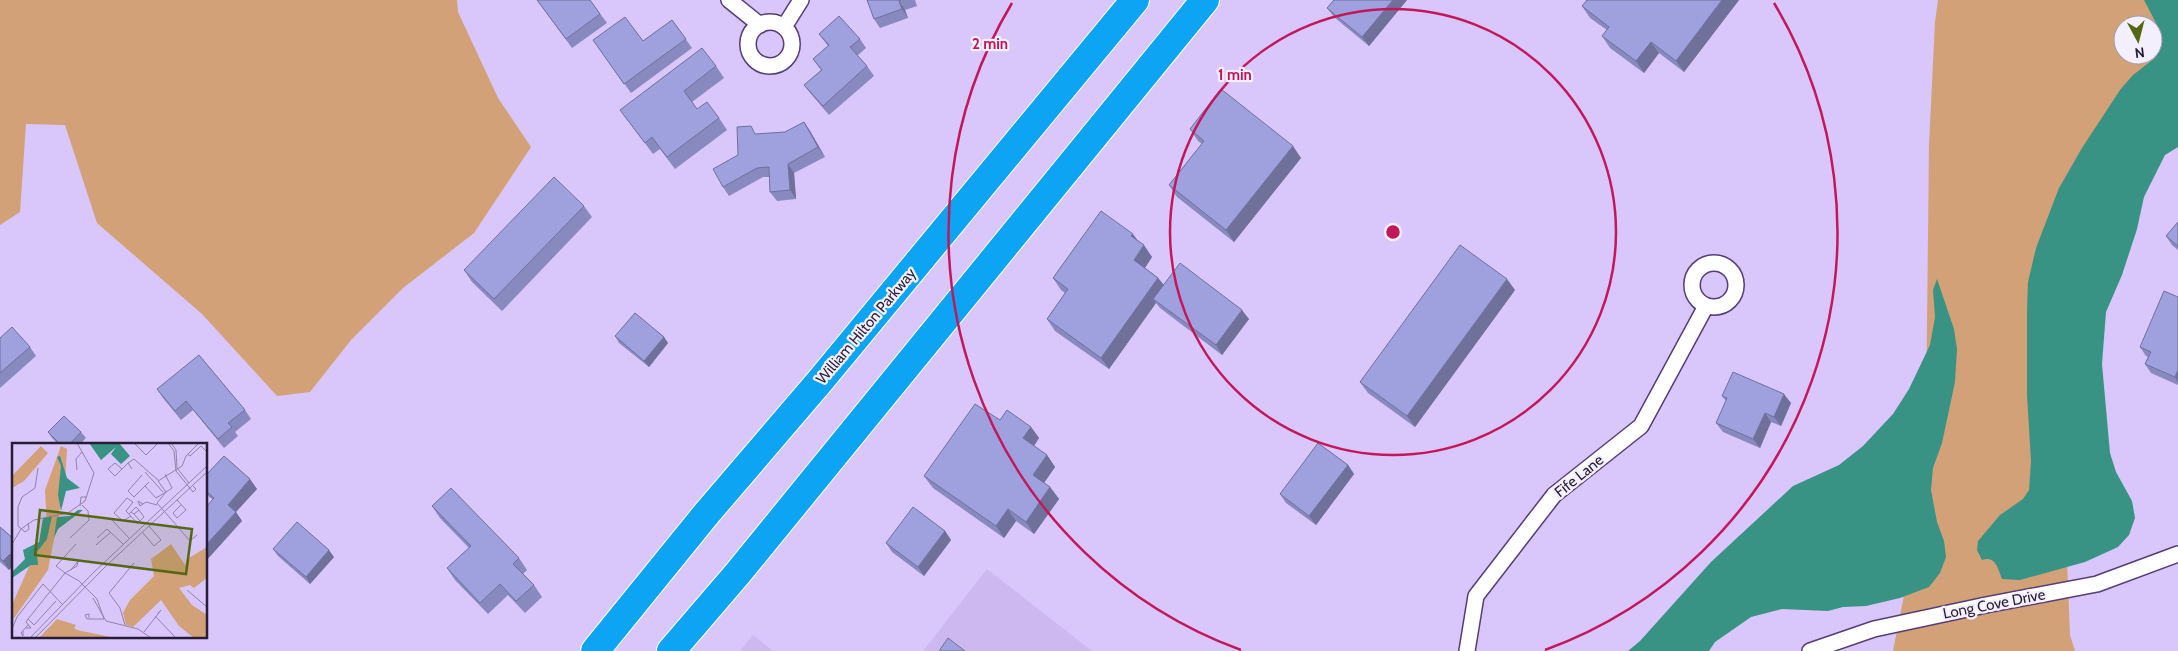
<svg xmlns="http://www.w3.org/2000/svg" width="2178" height="651" font-family="Cabin,sans-serif">
	<style>
		.built { fill: #cdb8f0 }
		.green { fill: #d2a177; fill-rule: evenodd }
		.water { fill: #399385 }
		.lines { fill: none; stroke-linecap: round; stroke-linejoin: round }
		.street-casing { stroke: #553e75; stroke-width: 18 }
		.highway-casing { stroke: #fff; stroke-width: 30 }
		.street { stroke: #fff; stroke-width: 15 }
		.highway { stroke: #0ca4f3; stroke-width: 28 }
		.wall { fill: #888abf }
		.shaded-wall { fill: #6f719b }
		.building { fill: #9ea1de; stroke: #6f719b }
		.ring { fill: none; stroke: #c2185b; stroke-width: 2.5 }
		.labels { text-anchor: middle; dominant-baseline: central; stroke-width: 4.5; stroke-linejoin: round; paint-order: stroke }
		.street-label { font-size: 15px; fill: #271e36; stroke: #f4effc }
		.inset-road { fill: none; stroke: #9283ac; stroke-width: 1 }
		.view { fill: #556712; fill-opacity: 0.15; stroke: #556712; stroke-width: 2.5 }
		.inset-edge { fill: none; stroke: #271e36; stroke-width: 2.5 }
		.centre { fill: #c2185b; stroke: #f4effc; stroke-width: 2.5 }
		.ring-label { font-size: 15px; text-anchor: middle; font-weight: bold; fill: #c2185b; stroke: #f4effc; stroke-width: 4.5; stroke-linejoin: round; paint-order: stroke }
	</style>
	<rect width="100%" height="100%" fill="#d9c6fa"/>
	<g class="built">
		<polygon points="987,569 1092,651 923,651"/>
		<polygon points="753,635 773,651 740,651"/>
	</g>
	<g class="green">
		<polygon points="0,0 457,0 458,12 498,98 531,147 474,233 403,288 351,340 310,392 277,396 202,314 97,223 65,125 26,124 20,212 0,225"/>
		<path d="M1938,0H2178V82L2062,434L2070,635L2075,651H1893L1910,565L1926,415L1929,145L1935,22ZM2123,25H2153V55H2123Z"/>
	</g>
	<g class="water">
		<path d="M2144,0H2178V147L2165,155L2144,197L2137,229L2122,275L2106,312L2102,364L2110,453L2116,472L2132,501L2135,518L2129,535L2118,547L2085,562L2020,580L2002,579C1998,568 1995,555 1982,560L1977,550L1978,541L2000,515L2023,499L2029,490L2031,461L2027,395V311L2028,282L2036,248L2059,188L2082,148L2120,90L2133,75L2155,58L2160,47L2157,25Z"/>
		<polygon points="1937,279 1954,329 1957,349 1955,382 1942,443 1933,468 1931,490 1937,522 1944,541 1946,557 1940,573 1929,587 1900,598 1866,606 1843,607 1828,611 1782,609 1751,617 1715,642 1709,651 1628,651 1640,641 1711,562 1793,486 1839,465 1863,446 1893,414 1909,389 1930,345 1935,317 1933,290"/>
	</g>
	<g class="lines">
		<g class="street-casing">
			<g id="street">
				<polyline points="729,0 760,25"/>
				<circle cx="770" cy="44" r="22"/>
				<polyline points="784,27 801,0"/>
				<circle cx="1714" cy="285" r="22"/>
				<polyline points="1467,651 1476,596 1554,495 1641,426 1706,306"/>
				<polyline points="1810,651 1874,629 1986,605 2097,584 2178,554"/>
			</g>
		</g>
		<g class="highway-casing">
			<g id="highway">
				<polyline points="595,651 707,513 820,381 1135,0"/>
				<polyline points="671,651 738,573 1205,0"/>
			</g>
		</g>
		<use href="#street" class="street"/>
		<use href="#highway" class="highway"/>
	</g>
	<g class="wall">
		<polygon points="537,0 590,0 607,23 572,48"/>
		<polygon points="867,0 915,0 917,6 905,10 908,18 880,28 874,19"/>
		<polygon points="1334,0 1407,0 1369,46 1334,17 1327,8"/>
		<polygon points="1739,0 1684,72 1659,53 1644,73 1610,48 1602,36 1607,30 1590,18 1582,6"/>
		<polygon points="672,20 692,48 631,93 593,40 643,41"/>
		<polygon points="819,34 860,39 866,48 857,56 867,66 874,76 829,115 811,94 804,85 821,70 813,59 828,46"/>
		<polygon points="716,66 724,78 692,102 697,109 719,118 727,130 675,169 660,149 653,154 620,110"/>
		<polygon points="804,122 810,131 825,157 794,173 796,199 777,201 770,192 769,177 763,177 729,196 723,187 738,155 757,134 785,132"/>
		<polygon points="1190,129 1301,158 1234,242 1177,197 1169,185 1202,144 1198,141"/>
		<polygon points="584,206 592,217 502,311 472,282 464,270"/>
		<polygon points="2178,222 2178,250 2172,245 2166,236"/>
		<polygon points="1138,241 1152,257 1145,268 1158,278 1164,285 1249,319 1222,355 1160,308 1156,303 1109,369 1055,331 1047,319 1065,293 1061,290 1053,278"/>
		<polygon points="1515,290 1415,427 1368,393 1360,382"/>
		<polygon points="2178,297 2178,385 2151,373 2145,364 2148,357 2146,356 2140,347"/>
		<polygon points="615,336 664,337 668,343 649,367 619,343"/>
		<polygon points="0,338 30,347 36,356 0,388"/>
		<polygon points="157,389 245,410 251,419 235,432 238,436 224,448 193,410 181,420 163,398"/>
		<polygon points="1722,396 1791,403 1781,426 1771,422 1760,448 1723,432 1716,423 1726,401"/>
		<polygon points="1000,420 1031,427 1039,438 1034,446 1047,455 1055,467 1044,483 1050,487 1059,499 1034,534 1016,521 1004,538 933,488 924,476"/>
		<polygon points="48,432 81,432 86,438 79,445 55,445 57,443 52,438"/>
		<polygon points="1348,465 1354,474 1316,525 1286,503 1280,494"/>
		<polygon points="206,475 257,489 236,512 242,521 213,500 206,494"/>
		<polygon points="432,506 519,558 527,570 523,574 534,585 542,597 525,613 508,595 488,614 455,580 447,568 469,548 440,518"/>
		<polygon points="0,527 14,539 14,565 9,570 0,562"/>
		<polygon points="945,531 951,540 924,576 892,552 886,543"/>
		<polygon points="273,549 334,557 310,584 278,556"/>
	</g>
	<g class="shaded-wall">
		<polygon points="1393,0 1407,0 1369,46 1362,37"/>
		<polygon points="1722,0 1739,0 1684,72 1676,61"/>
		<polygon points="899,1 905,10 908,18 902,9"/>
		<polygon points="1651,42 1659,53 1644,73 1636,61"/>
		<polygon points="804,122 810,131 825,157 818,147"/>
		<polygon points="1293,146 1301,158 1234,242 1226,230"/>
		<polygon points="788,164 794,173 796,199 790,190"/>
		<polygon points="1133,234 1141,245 1131,236"/>
		<polygon points="1144,245 1152,257 1142,272 1134,260"/>
		<polygon points="1158,278 1167,289 1153,299 1156,303 1109,369 1101,358"/>
		<polygon points="1507,279 1515,290 1415,427 1407,416"/>
		<polygon points="1242,310 1249,319 1222,355 1216,345"/>
		<polygon points="664,337 668,343 649,367 644,361"/>
		<polygon points="2178,370 2178,382 2175,377"/>
		<polygon points="1784,394 1791,403 1781,426 1774,417"/>
		<polygon points="1765,413 1771,422 1760,448 1753,439"/>
		<polygon points="1031,427 1039,438 1031,450 1023,438"/>
		<polygon points="1047,455 1055,467 1041,487 1033,475"/>
		<polygon points="1348,465 1354,474 1316,525 1309,516"/>
		<polygon points="250,479 257,489 234,514 228,505"/>
		<polygon points="1050,487 1059,499 1034,534 1026,522"/>
		<polygon points="1008,509 1016,521 1004,538 996,526"/>
		<polygon points="236,512 242,521 206,561 206,545"/>
		<polygon points="945,531 951,540 924,576 918,567"/>
		<polygon points="329,550 334,557 310,584 306,577"/>
		<polygon points="10,554 14,560 14,565 9,570 3,561"/>
	</g>
	<g class="building">
		<polygon points="537,0 590,0 600,14 566,39"/>
		<polygon points="867,0 901,0 899,1 902,9 874,19"/>
		<polygon points="1334,0 1393,0 1362,37 1327,8"/>
		<polygon points="1587,0 1722,0 1676,61 1651,42 1636,61 1602,36 1609,27 1582,6"/>
		<polygon points="839,16 860,39 850,47 867,66 823,106 804,85 822,70 813,59 829,45 819,34"/>
		<polygon points="625,17 643,41 672,20 686,39 624,84 593,40"/>
		<polygon points="702,48 716,66 684,91 697,109 707,102 719,118 667,157 652,137 645,143 620,110"/>
		<polygon points="1221,89 1293,146 1226,230 1169,185 1204,141 1190,129"/>
		<polygon points="804,122 818,147 788,164 790,190 770,192 769,167 757,168 723,187 713,169 738,155 737,127 751,126 755,134 785,132"/>
		<polygon points="554,177 584,206 494,299 464,270"/>
		<polygon points="1101,211 1133,234 1131,236 1144,245 1134,260 1158,278 1101,358 1047,319 1068,289 1053,278"/>
		<polygon points="2178,222 2178,246 2166,236"/>
		<polygon points="1460,245 1507,279 1407,416 1360,382"/>
		<polygon points="1180,263 1242,310 1216,345 1153,299"/>
		<polygon points="2164,291 2178,297 2178,370 2175,377 2145,364 2151,352 2140,347"/>
		<polygon points="635,313 664,337 644,361 615,336"/>
		<polygon points="12,327 30,347 0,373 0,338"/>
		<polygon points="199,355 245,410 228,423 232,427 218,439 186,401 175,411 157,389"/>
		<polygon points="1733,372 1784,394 1774,417 1765,413 1753,439 1716,423 1727,398 1722,396"/>
		<polygon points="975,404 1000,420 1007,410 1031,427 1023,438 1047,455 1033,475 1050,487 1026,522 1008,509 996,526 924,476"/>
		<polygon points="64,416 81,432 69,445 55,445 58,442 48,432"/>
		<polygon points="1318,443 1348,465 1309,516 1280,494"/>
		<polygon points="224,456 250,479 228,505 236,512 206,545 206,507 214,498 206,491 206,475"/>
		<polygon points="451,488 519,558 513,564 534,585 516,601 500,584 480,603 447,568 471,546 432,506"/>
		<polygon points="913,507 945,531 918,567 886,543"/>
		<polygon points="297,522 329,550 306,577 273,549"/>
		<polygon points="0,527 14,539 14,557 10,554 3,561 0,558"/>
		<polygon points="948,638 965,651 939,651"/>
	</g>
	<g class="ring">
		<circle cx="1393" cy="232" r="223"/>
		<path d="M1241 650A445 445 0 0 1 1012 3M1774 3A445 445 0 0 1 1545 650"/>
	</g>
	<g class="labels">
		<g class="street-label">
			<text transform="translate(866 326) rotate(-50)">William Hilton Parkway</text>
			<text transform="translate(1579 476) rotate(-39)">Fife Lane</text>
			<text transform="translate(1994 604) rotate(-11)">Long Cove Drive</text>
		</g>
	</g>
	<g transform="translate(12 443)">
		<rect width="195" height="195" fill="#d9c6fa"/>
		<path d="M29,3L36,10L12,38L0,45V33ZM49,3L55,6L53,40L36,127L0,178V162L35,83L33,47ZM159,101L173,122L175,116L195,104V135L182,145L178,142L167,145L180,162L195,172V195H182L167,183L149,157L121,184L114,182L111,170L118,157L142,133L139,116ZM45,176L64,182L62,185L65,187L103,195H27Z" fill="#d2a177"/>
		<path d="M77,0H107L118,13L109,21L99,11L104,4L89,17ZM48,13L55,35L68,45L54,48L49,68L46,52L49,23L45,14ZM66,67H71L46,86L42,95L45,74L58,73ZM40,73L35,96L25,109L26,122H19L0,135V129L13,116L11,107L27,99L31,75Z" fill="#399385"/>
		<path class="inset-road" d="M122,0L134,12L146,0M156,0L162,8L164,28L181,49L184,46L181,43M159,0L164,7L165,25L177,40M175,11L178,13L189,3L195,9M170,23L174,13L187,0M110,26L103,20L96,26L103,33L116,20M120,26L116,20L122,16L146,37M65,27L64,16L70,9M133,29L151,49M153,31L160,45L154,49M130,32L116,48L122,54L133,43M137,39L133,43L144,55L154,49M165,57L174,67L165,75L161,70L169,62M145,60L178,98L185,92M145,60L154,49L146,38L170,23M131,61L126,58L128,63L134,59L145,62M68,63L69,54H75M117,71L124,64L127,67L122,71L119,69M122,71L128,78L132,74L127,67M119,73L111,78L102,70L115,55L121,59L114,68L126,81M99,76L117,95M16,80L17,86L13,89L6,83V64L10,54L23,45L26,25M131,90L142,103L149,97L137,83M58,95L77,77L76,68L70,62M85,95L95,86L111,101M0,101L9,86L22,77L56,70L73,58L82,30L65,0M84,102L99,89M59,127L66,118L65,123L53,130L44,123L64,101M31,141L50,161M175,147L195,164M81,155L94,178L126,186L139,195M44,158L22,182L16,176L53,130L67,138L85,156L92,176M143,173L164,195M77,175V171L73,172L75,176H92M113,182L108,165L97,150L122,120L120,122M14,185H19L14,179L16,176M0,186L5,174L31,141M11,188V193L9,190L16,182M132,189L149,167L146,170M18,195L82,129L195,23M23,195L94,123L195,29"/>
		<path class="view" d="M28,67L180,86L174,131L23,112Z"/>
		<rect width="195" height="195" class="inset-edge"/>
	</g>
	<circle cx="1393" cy="232" r="8" class="centre"/>
	<g class="ring-label">
		<text x="990" y="49">2 min</text>
		<text x="1235" y="80">1 min</text>
	</g>
	<g transform="translate(2138 40) rotate(173)"><circle r="24" fill="#f4effc" stroke="#a29bad"/>
	<path d="M0-4L9 19L0 12L-9 19Z" fill="#556712"/>
	<text y="-8" font-size="14" font-weight="bold" text-anchor="middle" fill="#271e36">N</text>
	</g>
</svg>
